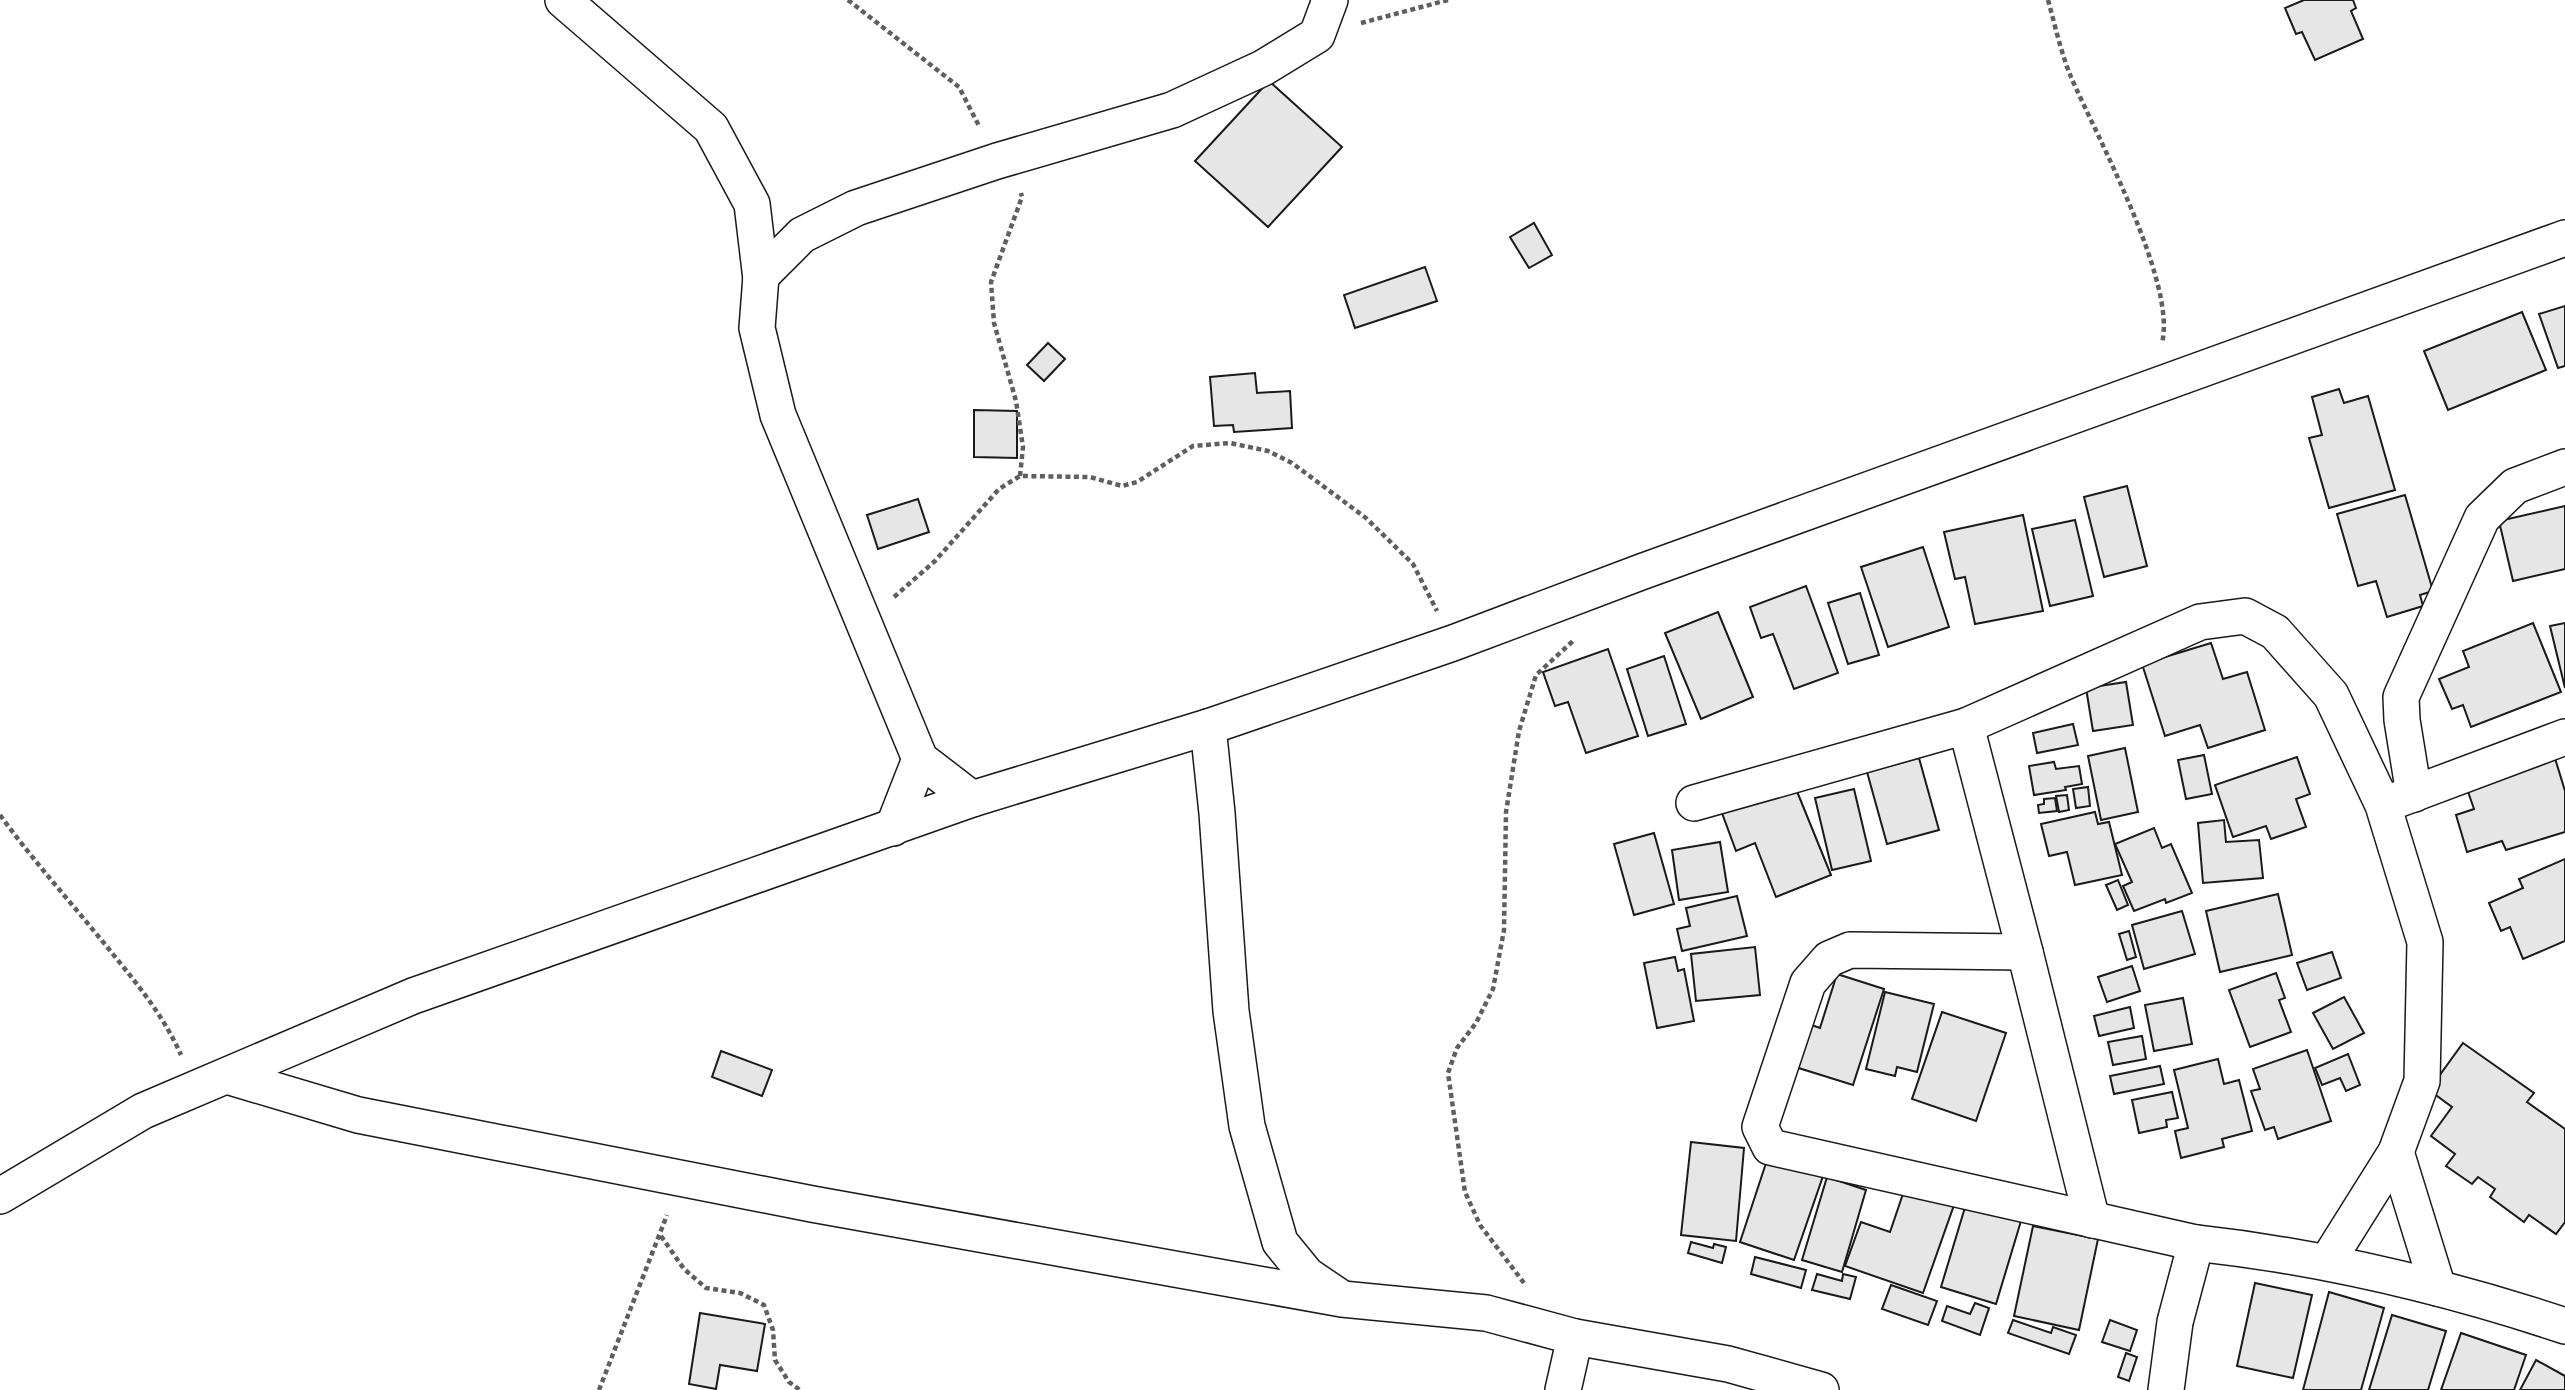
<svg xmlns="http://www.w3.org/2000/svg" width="2565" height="1390" font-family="Arial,sans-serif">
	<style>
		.building { fill: #e6e6e6; stroke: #1a1a1a; stroke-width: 2 }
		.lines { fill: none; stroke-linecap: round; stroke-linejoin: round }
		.minor-casing { stroke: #1a1a1a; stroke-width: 38 }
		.path { stroke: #5f5f5f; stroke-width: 4.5; stroke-dasharray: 5 3.5; stroke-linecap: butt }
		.minor { stroke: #fff; stroke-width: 35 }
	</style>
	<rect width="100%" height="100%" fill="#fff"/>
	<g class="building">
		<polygon points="2304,0 2353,0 2356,8 2351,11 2363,39 2315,60 2302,32 2296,34 2285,8"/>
		<polygon points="1269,81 1342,147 1268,227 1195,161"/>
		<polygon points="1534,223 1552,255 1529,268 1510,237"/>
		<polygon points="1425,267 1437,301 1355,328 1344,295"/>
		<polygon points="2565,306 2565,366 2558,368 2539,314"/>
		<polygon points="2522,312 2546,370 2448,410 2424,351"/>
		<polygon points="1048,343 1065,359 1044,381 1027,365"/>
		<polygon points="1255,373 1257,393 1290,391 1292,428 1234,432 1233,425 1214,426 1210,377"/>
		<polygon points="2339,389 2344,403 2368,396 2395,490 2329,508 2309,438 2322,435 2312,397"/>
		<polygon points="974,410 1017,411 1017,458 974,457"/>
		<polygon points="2127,486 2147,566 2104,577 2084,497"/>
		<polygon points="2405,495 2433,591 2420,595 2423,606 2387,617 2376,581 2358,586 2337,514"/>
		<polygon points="918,499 929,532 878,549 867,515"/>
		<polygon points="2565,506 2565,569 2513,581 2499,521"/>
		<polygon points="2023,515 2043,611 1975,624 1965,577 1955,579 1944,532"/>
		<polygon points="2075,520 2093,596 2050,606 2032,529"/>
		<polygon points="1923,547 1949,627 1888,647 1861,567"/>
		<polygon points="1806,586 1838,673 1794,689 1773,634 1761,638 1750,607"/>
		<polygon points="1860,593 1879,655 1848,664 1828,603"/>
		<polygon points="1718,612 1753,697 1701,719 1665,633"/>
		<polygon points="2533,623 2561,692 2471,727 2463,705 2452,709 2439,679 2469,667 2463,651"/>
		<polygon points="2565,623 2565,688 2550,626"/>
		<polygon points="2211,643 2223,679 2247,672 2265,730 2208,748 2200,725 2165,736 2142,664"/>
		<polygon points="1608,649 1638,736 1586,753 1568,702 1555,706 1543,672"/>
		<polygon points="1664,656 1686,724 1648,736 1627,669"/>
		<polygon points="2126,682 2133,725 2093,731 2086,688"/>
		<polygon points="2073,724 2078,745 2037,753 2033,733"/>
		<polygon points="2125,748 2138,812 2101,820 2088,756"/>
		<polygon points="2204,755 2212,794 2186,799 2178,760"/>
		<polygon points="2554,755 2565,791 2565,832 2506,850 2502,841 2467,852 2456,815 2474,809 2465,783"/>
		<polygon points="2297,757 2310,794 2296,799 2306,827 2271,839 2266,826 2233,837 2215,785"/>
		<polygon points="1919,758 1939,830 1887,844 1867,772"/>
		<polygon points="2054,762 2056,769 2079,766 2082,784 2065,787 2066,790 2034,795 2029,766"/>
		<polygon points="1794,784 1831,875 1776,897 1755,843 1736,851 1722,813"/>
		<polygon points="2088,787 2090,806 2076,808 2073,789"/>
		<polygon points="1854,789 1871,861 1832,870 1815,798"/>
		<polygon points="2067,795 2069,810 2059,812 2056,796"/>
		<polygon points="2055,798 2057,811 2039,813 2038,805 2044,804 2044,799"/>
		<polygon points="2095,812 2098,824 2109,822 2122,875 2075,885 2067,852 2049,856 2041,824"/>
		<polygon points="2224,820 2226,842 2259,840 2263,878 2203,883 2198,823"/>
		<polygon points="2154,828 2162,848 2171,844 2192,893 2166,903 2165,899 2134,911 2123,886 2132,882 2115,844"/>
		<polygon points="1654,833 1674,904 1634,915 1614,844"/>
		<polygon points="1720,842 1728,892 1679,900 1672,850"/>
		<polygon points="2565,859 2565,941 2523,959 2510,927 2501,931 2489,903 2523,888 2519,879"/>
		<polygon points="2118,880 2128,905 2117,910 2106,885"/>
		<polygon points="2278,894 2292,955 2220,972 2206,911"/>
		<polygon points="1737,896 1747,936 1682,951 1677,929 1690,926 1686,908"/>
		<polygon points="2182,911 2195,954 2144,969 2132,925"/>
		<polygon points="2129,931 2136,957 2127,960 2119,934"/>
		<polygon points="1755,947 1760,995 1696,1001 1691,954"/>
		<polygon points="2332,952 2341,978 2307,990 2297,963"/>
		<polygon points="1675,957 1678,971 1684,969 1694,1021 1657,1028 1644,963"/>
		<polygon points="2132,966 2140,991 2107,1002 2098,977"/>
		<polygon points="2276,973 2285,998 2279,1000 2291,1032 2250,1047 2229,990"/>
		<polygon points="1837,974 1884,989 1853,1085 1789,1065 1803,1022 1820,1028"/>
		<polygon points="1885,992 1934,1004 1917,1072 1897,1067 1895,1076 1866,1069"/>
		<polygon points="2344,997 2364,1033 2333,1049 2313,1013"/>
		<polygon points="2183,998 2192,1044 2154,1051 2145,1005"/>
		<polygon points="2130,1007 2134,1028 2099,1036 2094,1016"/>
		<polygon points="1942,1012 2006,1033 1976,1121 1912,1099"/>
		<polygon points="2142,1036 2146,1059 2113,1065 2108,1042"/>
		<polygon points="2463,1043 2534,1093 2527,1102 2565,1129 2565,1222 2556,1234 2529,1215 2524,1222 2490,1197 2495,1189 2478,1177 2472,1184 2446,1166 2455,1154 2431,1136 2452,1107 2429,1090"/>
		<polygon points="2307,1050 2331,1121 2278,1139 2274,1127 2265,1130 2251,1091 2260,1089 2253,1069"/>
		<polygon points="721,1051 772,1070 762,1096 712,1077"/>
		<polygon points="2348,1054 2360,1085 2346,1091 2340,1078 2322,1085 2315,1068"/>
		<polygon points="2218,1059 2224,1084 2239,1080 2252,1131 2222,1139 2224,1147 2181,1158 2175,1131 2188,1128 2174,1070"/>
		<polygon points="2160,1066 2164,1084 2114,1094 2110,1076"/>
		<polygon points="2172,1092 2178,1118 2166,1120 2167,1127 2139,1133 2132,1100"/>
		<polygon points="1691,1142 1744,1148 1736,1241 1681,1235"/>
		<polygon points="1768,1157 1823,1176 1794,1260 1740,1242"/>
		<polygon points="1827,1177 1866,1190 1842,1272 1802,1260"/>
		<polygon points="1905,1188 1954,1205 1923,1293 1845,1266 1861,1222 1890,1232"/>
		<polygon points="1966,1204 2021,1221 1996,1304 1941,1287"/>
		<polygon points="2033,1226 2098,1239 2079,1330 2014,1316"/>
		<polygon points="1691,1242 1713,1248 1714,1244 1726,1247 1722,1263 1688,1253"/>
		<polygon points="1755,1257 1806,1270 1801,1288 1751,1274"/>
		<polygon points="1817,1274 1842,1281 1843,1274 1856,1277 1850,1299 1812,1290"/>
		<polygon points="2255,1283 2312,1295 2293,1378 2237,1366"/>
		<polygon points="1891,1285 1937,1301 1928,1325 1882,1309"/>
		<polygon points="2329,1292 2384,1308 2361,1390 2303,1390"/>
		<polygon points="1975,1303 1989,1308 1980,1335 1942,1321 1947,1306 1970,1314"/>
		<polygon points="700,1313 765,1324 757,1371 720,1365 716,1389 689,1384"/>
		<polygon points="2392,1315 2446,1331 2428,1390 2369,1390"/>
		<polygon points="2013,1320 2051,1333 2053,1327 2076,1335 2069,1354 2008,1333"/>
		<polygon points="2110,1320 2137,1330 2130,1351 2102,1342"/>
		<polygon points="2461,1333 2526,1355 2514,1390 2441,1390"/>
		<polygon points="2126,1353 2137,1357 2129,1381 2118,1377"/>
		<polygon points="2536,1360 2565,1376 2565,1390 2520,1390"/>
	</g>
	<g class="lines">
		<g class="minor-casing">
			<g id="minor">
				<polyline points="563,0 711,128 752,204 761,279"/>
				<polyline points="1966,726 2025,952 2092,1220"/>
				<polyline points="1208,727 1217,813 1231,1011 1247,1126 1280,1242 1307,1275 1338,1296"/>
				<polyline points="2414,794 2402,720 2401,697 2482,518 2515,486 2565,467"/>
				<polyline points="972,799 920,759 778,415 757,328 761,276 802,235 856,208 997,161 1172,110 1263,68 1317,35 1330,0"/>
				<polyline points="2394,801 2565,737"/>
				<polyline points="1694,803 1966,726 2200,622 2245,616 2275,632 2331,695 2383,805 2425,942 2422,1081 2396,1152 2327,1262"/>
				<polyline points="893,828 920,759"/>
				<polyline points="2025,952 1850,950 1829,959 1808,983 1760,1127 1770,1147 2196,1243"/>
				<polyline points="227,1076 358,1115 812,1204 1342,1299 1486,1313 1575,1337 1728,1364 1821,1390"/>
				<polyline points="2396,1152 2438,1288"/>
				<polyline points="0,1196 143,1111 413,996 972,799 1208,727 1453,643 1641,572 2565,238"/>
				<polyline points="1563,1390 1575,1337"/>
				<path d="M2166,1390L2175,1322L2196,1243C2322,1257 2445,1286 2565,1326"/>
			</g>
		</g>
		<g class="path">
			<polyline points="848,0 959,87 979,126"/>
			<path d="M2048,0C2055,25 2061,53 2071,77C2097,137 2177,283 2162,343"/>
			<polyline points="1361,23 1448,0"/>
			<polyline points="1020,476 1023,447 1016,401 994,323 991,282 1022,197 1021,193"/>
			<polyline points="894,597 935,561 999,489 1020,476 1090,477 1122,486 1137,482 1193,446 1230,443 1268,451 1292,463 1366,518 1413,564 1437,611"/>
			<path d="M0,815C35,863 75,907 112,953C139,986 164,1017 181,1055"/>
			<polyline points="661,1236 684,1269 706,1288 740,1293 764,1305 773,1330 775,1360 789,1382 800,1390"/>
			<polyline points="1524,1283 1480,1225 1465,1192 1448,1073 1457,1048 1476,1023 1493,989 1504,930 1506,812 1519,731 1536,675 1573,641"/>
			<polyline points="599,1390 667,1215"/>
		</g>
		<use href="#minor" class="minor"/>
	</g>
</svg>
